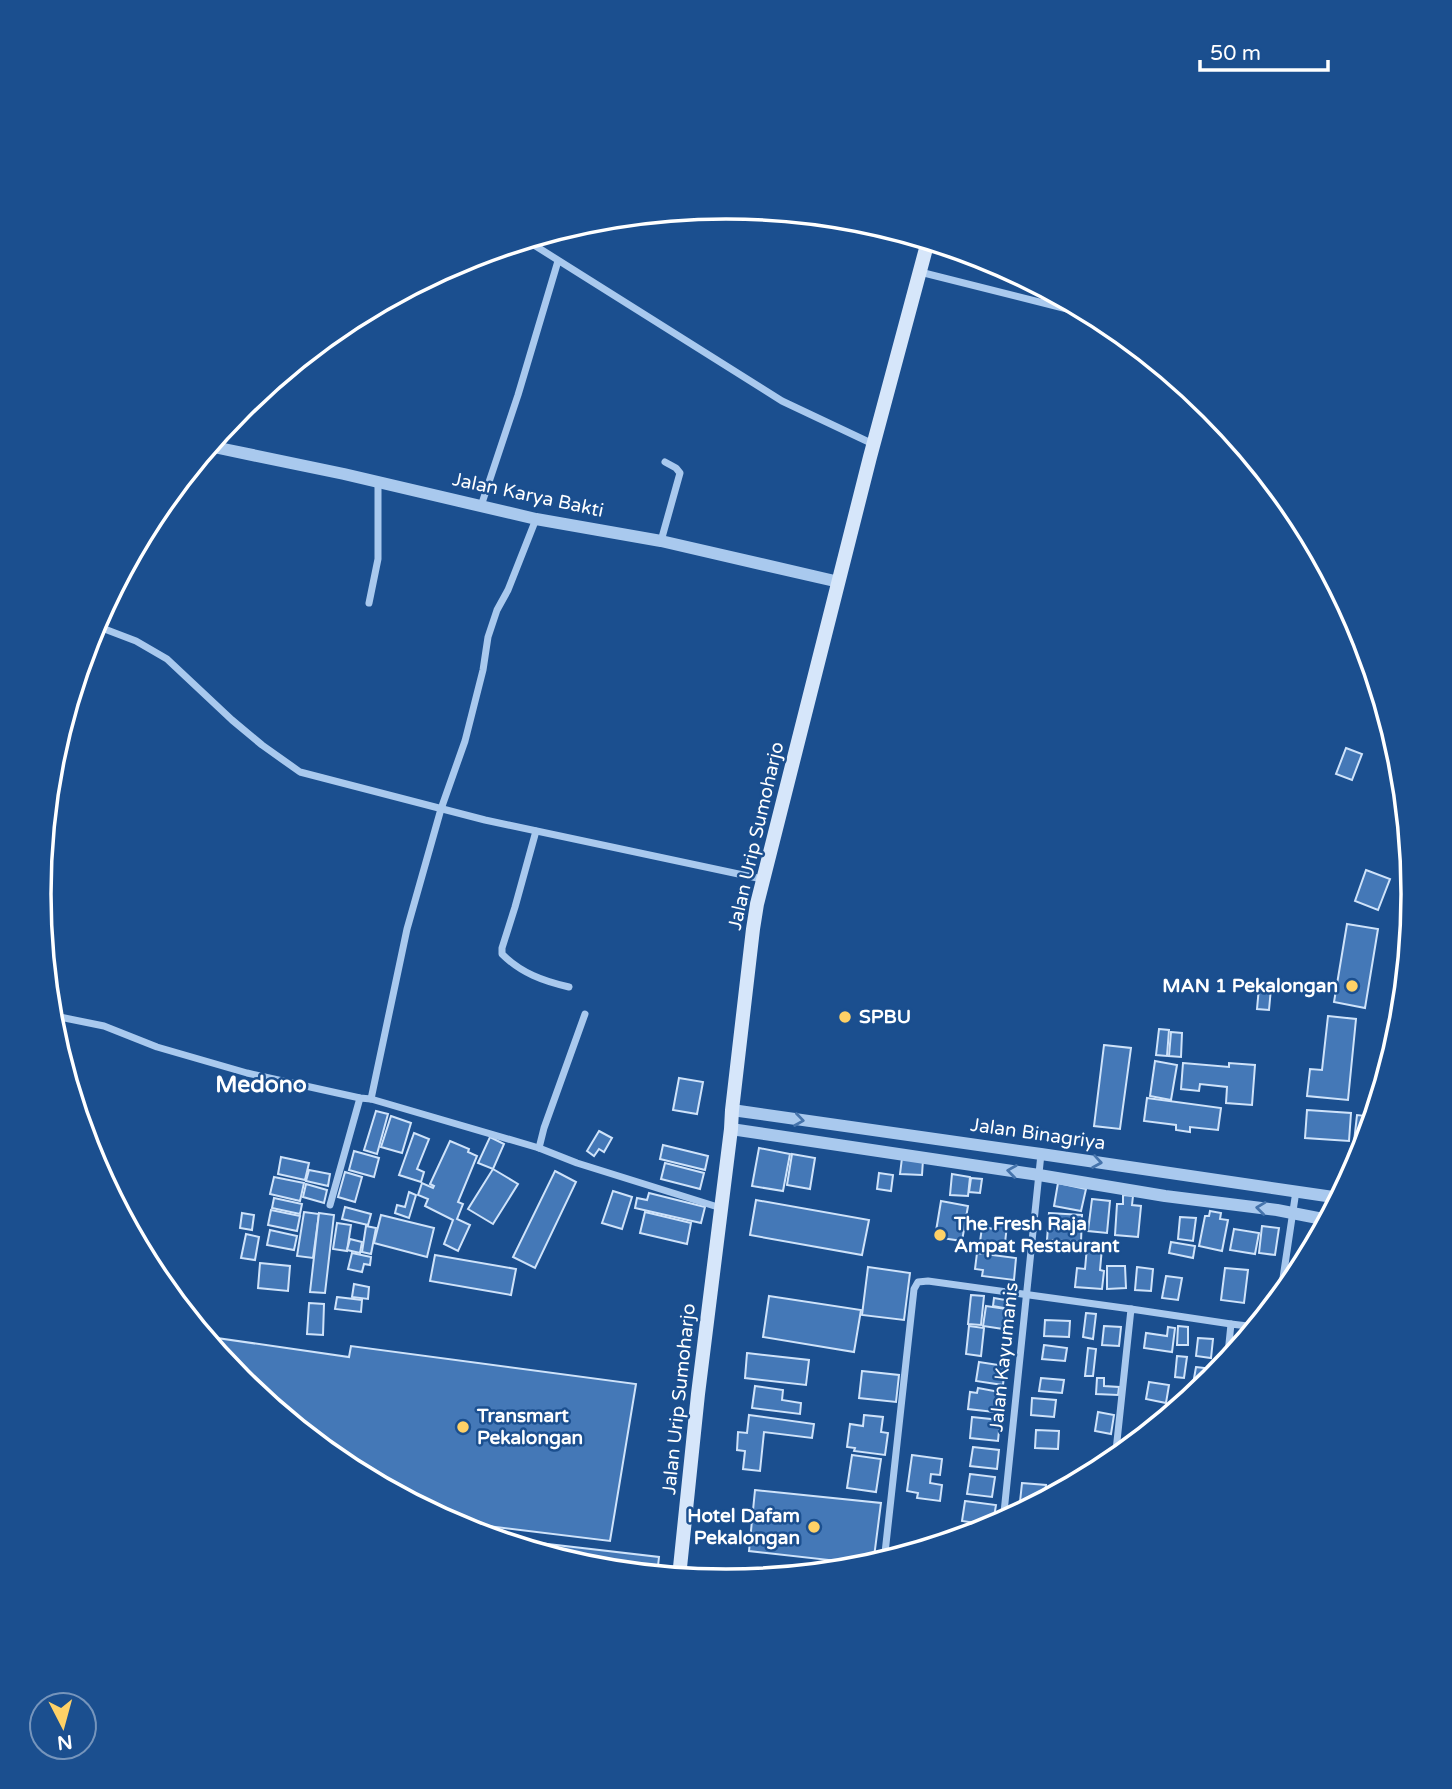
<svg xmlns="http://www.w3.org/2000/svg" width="1452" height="1789" font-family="'Varela Round',sans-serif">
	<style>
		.building { fill: #4478b7; stroke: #cfe3fa; stroke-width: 2 }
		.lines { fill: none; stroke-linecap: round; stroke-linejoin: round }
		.minor { stroke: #a9c9ee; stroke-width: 7 }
		.tertiary { stroke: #a9c9ee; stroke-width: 12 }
		.secondary { stroke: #d6e6fa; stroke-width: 14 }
		.oneway { stroke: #4674ac }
		.poi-dot { fill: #ffd166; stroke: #1b4f8f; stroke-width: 2.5 }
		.labels { text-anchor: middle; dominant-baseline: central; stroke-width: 5; stroke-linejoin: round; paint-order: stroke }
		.street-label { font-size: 19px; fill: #fff; stroke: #1b4f8f }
		.poi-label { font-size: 19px; font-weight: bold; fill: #fff; stroke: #1b4f8f; text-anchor: start }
		.quarter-label { font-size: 23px; font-weight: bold; fill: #fff; stroke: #1b4f8f }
		.rim { fill: none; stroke: #fff; stroke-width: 3.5 }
	</style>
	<rect width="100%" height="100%" fill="#1b4f8f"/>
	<g class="building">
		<polygon points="1346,748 1362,754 1352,780 1336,774"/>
		<polygon points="1366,870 1390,879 1378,910 1355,901"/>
		<polygon points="1347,924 1378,929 1365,1008 1334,1002"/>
		<polygon points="1259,987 1271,988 1269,1010 1257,1009"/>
		<polygon points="1328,1016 1356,1019 1348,1100 1307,1096 1310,1069 1322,1070"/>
		<polygon points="1159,1029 1169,1030 1167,1056 1156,1055"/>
		<polygon points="1171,1032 1182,1033 1181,1057 1169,1056"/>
		<polygon points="1104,1045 1131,1048 1120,1129 1094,1126"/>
		<polygon points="1155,1061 1177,1065 1171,1100 1150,1096"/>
		<polygon points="1183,1063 1229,1067 1229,1063 1255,1065 1252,1105 1226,1103 1227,1087 1200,1084 1199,1091 1181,1089"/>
		<polygon points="679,1078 703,1082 697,1114 673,1110"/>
		<polygon points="1147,1098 1221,1108 1218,1130 1190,1127 1190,1132 1176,1130 1176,1125 1144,1121"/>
		<polygon points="1366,1108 1376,1109 1363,1151 1361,1151 1362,1143 1354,1142 1357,1115 1365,1116"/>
		<polygon points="1307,1110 1351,1113 1349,1141 1305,1138"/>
		<polygon points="376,1111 388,1114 377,1154 364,1150"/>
		<polygon points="391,1116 411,1123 402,1153 381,1147"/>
		<polygon points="599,1131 612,1138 604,1152 599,1149 594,1156 587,1151"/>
		<polygon points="414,1133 429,1139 417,1169 424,1172 421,1182 399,1175"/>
		<polygon points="490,1137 504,1144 493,1169 478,1163"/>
		<polygon points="450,1141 469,1149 468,1152 477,1156 458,1202 463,1204 457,1219 470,1225 458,1251 444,1244 453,1220 425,1206 428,1199 418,1195 422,1183 433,1188 434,1186 430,1184"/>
		<polygon points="663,1145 708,1156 705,1170 660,1159"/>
		<polygon points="759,1148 790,1154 783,1191 752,1186"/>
		<polygon points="354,1151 379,1158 374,1177 349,1170"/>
		<polygon points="792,1154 815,1158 810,1189 787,1185"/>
		<polygon points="281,1157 309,1163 305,1180 278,1174"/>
		<polygon points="902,1158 923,1160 922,1175 900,1174"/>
		<polygon points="665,1163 704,1173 700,1189 661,1179"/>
		<polygon points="493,1169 518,1184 493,1224 468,1209"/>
		<polygon points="309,1170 330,1174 328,1186 306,1181"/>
		<polygon points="555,1171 576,1182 535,1268 513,1257"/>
		<polygon points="345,1172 362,1177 355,1202 338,1197"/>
		<polygon points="879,1173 893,1175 891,1191 877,1189"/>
		<polygon points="952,1174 970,1177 968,1196 950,1195"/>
		<polygon points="274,1177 304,1183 300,1201 270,1194"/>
		<polygon points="971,1178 982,1179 980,1193 969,1192"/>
		<polygon points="1058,1183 1086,1189 1081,1211 1054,1206"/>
		<polygon points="306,1184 327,1190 324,1203 303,1197"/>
		<polygon points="613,1191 632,1197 622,1229 602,1223"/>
		<polygon points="409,1192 416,1195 409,1218 395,1213 397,1205 405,1207"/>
		<polygon points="649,1193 705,1207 701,1223 635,1208 637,1198 647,1200"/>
		<polygon points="1123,1195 1133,1196 1132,1205 1141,1206 1138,1237 1115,1235 1117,1204 1123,1204"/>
		<polygon points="274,1198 302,1204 300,1214 272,1208"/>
		<polygon points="1092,1199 1110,1201 1107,1233 1088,1231"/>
		<polygon points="756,1200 869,1220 862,1255 750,1235"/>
		<polygon points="941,1201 968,1206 962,1241 935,1237"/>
		<polygon points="345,1207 371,1214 368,1225 342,1219"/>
		<polygon points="271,1210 300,1216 297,1231 268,1225"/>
		<polygon points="1210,1211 1221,1213 1220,1219 1228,1220 1222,1251 1199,1246 1205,1216 1209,1216"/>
		<polygon points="304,1212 319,1214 313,1258 297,1256"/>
		<polygon points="645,1212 691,1223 687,1244 640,1233"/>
		<polygon points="242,1213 254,1215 252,1230 240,1228"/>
		<polygon points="319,1213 334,1215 325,1293 310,1292"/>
		<polygon points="1049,1213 1082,1215 1081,1242 1047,1240"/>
		<polygon points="381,1215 434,1228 427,1257 374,1243"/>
		<polygon points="1180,1217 1196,1218 1193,1241 1178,1239"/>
		<polygon points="337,1223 351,1225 347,1251 333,1249"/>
		<polygon points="995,1223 1007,1225 1004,1252 992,1251 993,1244 980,1242 982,1227 994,1229"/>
		<polygon points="366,1226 376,1228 371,1254 362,1252"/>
		<polygon points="1262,1226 1279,1228 1275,1255 1259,1253"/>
		<polygon points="1234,1229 1259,1233 1255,1254 1230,1250"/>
		<polygon points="270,1230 297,1236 294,1250 267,1245"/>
		<polygon points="246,1234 259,1237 255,1260 241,1258"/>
		<polygon points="350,1239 362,1242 360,1253 347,1250"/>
		<polygon points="1171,1242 1195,1246 1193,1258 1169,1253"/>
		<polygon points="1087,1247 1102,1248 1100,1270 1104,1271 1102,1289 1075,1287 1077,1268 1085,1269"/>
		<polygon points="352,1253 371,1257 370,1265 364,1264 362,1272 348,1269"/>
		<polygon points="977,1253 1016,1258 1014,1280 982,1276 983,1270 975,1269"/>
		<polygon points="435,1255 516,1269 511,1295 430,1281"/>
		<polygon points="260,1263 290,1266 288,1291 258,1288"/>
		<polygon points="1107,1266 1125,1266 1126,1288 1107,1289"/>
		<polygon points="868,1267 910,1273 904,1320 862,1315"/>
		<polygon points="1137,1267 1153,1269 1151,1291 1135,1290"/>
		<polygon points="1225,1268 1248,1270 1244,1303 1221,1300"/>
		<polygon points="1166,1276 1182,1278 1178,1300 1162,1298"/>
		<polygon points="354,1284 369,1287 368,1299 352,1297"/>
		<polygon points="971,1295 984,1296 981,1325 968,1324"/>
		<polygon points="769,1296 861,1310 854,1352 763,1337"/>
		<polygon points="337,1297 362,1300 361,1312 335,1309"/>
		<polygon points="994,1298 1011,1301 1009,1309 993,1306"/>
		<polygon points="309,1303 324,1304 323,1335 307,1334"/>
		<polygon points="986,1306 1013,1310 1010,1330 983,1326"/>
		<polygon points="1086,1313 1096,1314 1093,1339 1083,1337"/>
		<polygon points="1045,1320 1070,1321 1069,1337 1044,1336"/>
		<polygon points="969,1326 984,1328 981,1356 966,1354"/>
		<polygon points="1104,1326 1121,1327 1119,1346 1102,1345"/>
		<polygon points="1178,1326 1188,1327 1188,1345 1177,1345"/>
		<polygon points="1168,1327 1175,1328 1172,1352 1144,1348 1146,1333 1167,1336"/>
		<polygon points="203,1336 349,1357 351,1346 636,1384 610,1541 447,1521 344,1466 240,1380"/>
		<polygon points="1198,1338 1213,1339 1211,1358 1196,1356"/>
		<polygon points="1044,1345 1067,1348 1065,1361 1042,1359"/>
		<polygon points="1088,1348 1096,1349 1093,1376 1085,1376"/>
		<polygon points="747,1353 809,1360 806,1385 745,1378"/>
		<polygon points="1177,1356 1187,1357 1184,1378 1175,1377"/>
		<polygon points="979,1362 1005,1366 1003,1385 976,1381"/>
		<polygon points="1196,1367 1221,1370 1206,1386 1193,1384"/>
		<polygon points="862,1371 899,1375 896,1402 859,1398"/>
		<polygon points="1041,1378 1064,1380 1062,1393 1039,1391"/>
		<polygon points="1097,1378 1104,1378 1104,1386 1119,1387 1118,1395 1096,1394"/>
		<polygon points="1149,1382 1169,1385 1166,1403 1146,1399"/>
		<polygon points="755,1386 783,1390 782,1400 801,1403 800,1414 752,1408"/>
		<polygon points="978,1388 1005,1393 1003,1413 968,1409 970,1392 977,1393"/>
		<polygon points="1032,1398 1056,1400 1054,1417 1031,1415"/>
		<polygon points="1098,1412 1114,1415 1111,1434 1095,1431"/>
		<polygon points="749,1415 814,1424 812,1438 764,1432 760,1471 743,1469 745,1451 737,1450 738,1432 747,1433"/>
		<polygon points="864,1415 883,1417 881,1432 888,1433 885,1455 854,1451 855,1448 847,1447 850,1424 863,1426"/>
		<polygon points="972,1417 1000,1420 998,1441 970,1438"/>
		<polygon points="1036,1430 1059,1431 1058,1449 1035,1448"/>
		<polygon points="973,1447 999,1450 997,1469 970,1466"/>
		<polygon points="852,1455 881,1459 876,1492 847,1488"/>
		<polygon points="912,1455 942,1459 940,1475 931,1474 930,1483 942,1485 940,1501 917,1498 918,1493 907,1491"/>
		<polygon points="970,1474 995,1477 992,1497 967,1494"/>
		<polygon points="1022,1483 1046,1485 1044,1500 1037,1504 1020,1502"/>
		<polygon points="755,1490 881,1503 873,1565 749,1551"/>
		<polygon points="965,1501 996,1505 994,1517 990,1516 989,1525 962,1521"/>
		<polygon points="522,1541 659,1557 657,1575 591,1569 521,1547"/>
		<polygon points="839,1564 869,1566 860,1569 838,1571"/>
	</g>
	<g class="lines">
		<g class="minor">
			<polyline points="526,240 782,401 873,444"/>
			<polyline points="920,272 1095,316"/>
			<polyline points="481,506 518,395 558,261"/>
			<polyline points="661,541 680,473 676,468 665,462"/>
			<polyline points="369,603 378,559 378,483"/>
			<polyline points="94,625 136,641 167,659 232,720 262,745 300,772 485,820 762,879"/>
			<path d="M536,831L515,907L502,948V954C521,973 543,981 569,987"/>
			<polyline points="50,1015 104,1026 157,1047 247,1073 360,1098 371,1099 539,1148 577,1163 721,1208"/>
			<polyline points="371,1099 407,929 441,809 465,741 483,670 488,637 497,610 508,590 536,519"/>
			<polyline points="539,1148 544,1128 585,1014"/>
			<polyline points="330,1205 360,1098"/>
			<polyline points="1280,1298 1296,1191"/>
			<polyline points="1227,1363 1231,1324 1256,1327"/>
			<polyline points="1115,1460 1131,1309 1231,1324"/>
			<polyline points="1003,1522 1041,1154"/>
			<polyline points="884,1562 914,1289 918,1282 928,1281 1131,1309"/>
		</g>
		<g class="tertiary">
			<polyline points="209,446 344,474 536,519 661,541 839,582"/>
			<polyline points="732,1110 1041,1154 1340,1198"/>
			<polyline points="731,1129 1039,1175 1165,1196 1277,1210 1328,1220"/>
		</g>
		<polyline class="secondary" points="679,1577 698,1394 731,1129 732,1110 753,929 757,904 870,457 928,241"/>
	</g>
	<defs><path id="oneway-chevron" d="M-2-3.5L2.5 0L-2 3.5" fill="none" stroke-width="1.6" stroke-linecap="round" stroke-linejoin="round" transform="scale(1.75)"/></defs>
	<g class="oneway">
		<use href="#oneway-chevron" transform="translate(799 1120) rotate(8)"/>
		<use href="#oneway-chevron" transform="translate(1097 1162) rotate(9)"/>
		<use href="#oneway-chevron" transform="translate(1012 1171) rotate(-172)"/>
		<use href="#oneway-chevron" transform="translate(1261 1208) rotate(-173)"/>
	</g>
	<g class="poi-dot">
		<circle cx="1352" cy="986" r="7"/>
		<circle cx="845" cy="1017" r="7"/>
		<circle cx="940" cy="1235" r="7"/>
		<circle cx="463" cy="1427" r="7"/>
		<circle cx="814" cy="1527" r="7"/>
	</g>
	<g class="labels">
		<g class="street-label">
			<text transform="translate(528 495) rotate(12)">Jalan Karya Bakti</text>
			<text transform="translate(756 836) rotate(-77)">Jalan Urip Sumoharjo</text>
			<text transform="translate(1038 1134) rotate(8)">Jalan Binagriya</text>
			<text transform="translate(1004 1357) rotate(-84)">Jalan Kayumanis</text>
			<text transform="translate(679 1399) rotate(-84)">Jalan Urip Sumoharjo</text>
		</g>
		<g class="poi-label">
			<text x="1338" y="986" text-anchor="end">MAN 1 Pekalongan</text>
			<text x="859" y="1017">SPBU</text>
			<text x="954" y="1224">The Fresh Raja<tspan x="954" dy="22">Ampat Restaurant</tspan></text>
			<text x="477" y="1416">Transmart<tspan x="477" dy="22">Pekalongan</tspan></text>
			<text x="800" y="1516" text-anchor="end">Hotel Dafam<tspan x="800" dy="22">Pekalongan</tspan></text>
		</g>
		<g class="quarter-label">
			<text x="261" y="1085">Medono</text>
		</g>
	</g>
	<path d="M0 0H1452V1789H0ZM51 894a675 675 0 1 1 1350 0a675 675 0 1 1-1350 0Z" fill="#1b4f8f" fill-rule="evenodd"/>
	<path class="rim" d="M51 894a675 675 0 1 1 1350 0a675 675 0 1 1-1350 0Z"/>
	<g transform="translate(63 1726) rotate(174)"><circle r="33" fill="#1b4f8f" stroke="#7695bc" stroke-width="2"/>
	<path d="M0-5L12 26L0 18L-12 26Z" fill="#ffd166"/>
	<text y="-10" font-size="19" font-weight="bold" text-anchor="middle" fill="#ffffff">N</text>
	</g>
	<path d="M1200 60v10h128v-10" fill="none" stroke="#ffffff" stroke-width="3.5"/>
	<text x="1210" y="60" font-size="21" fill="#ffffff" stroke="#1b4f8f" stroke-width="5" paint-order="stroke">50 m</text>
</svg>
